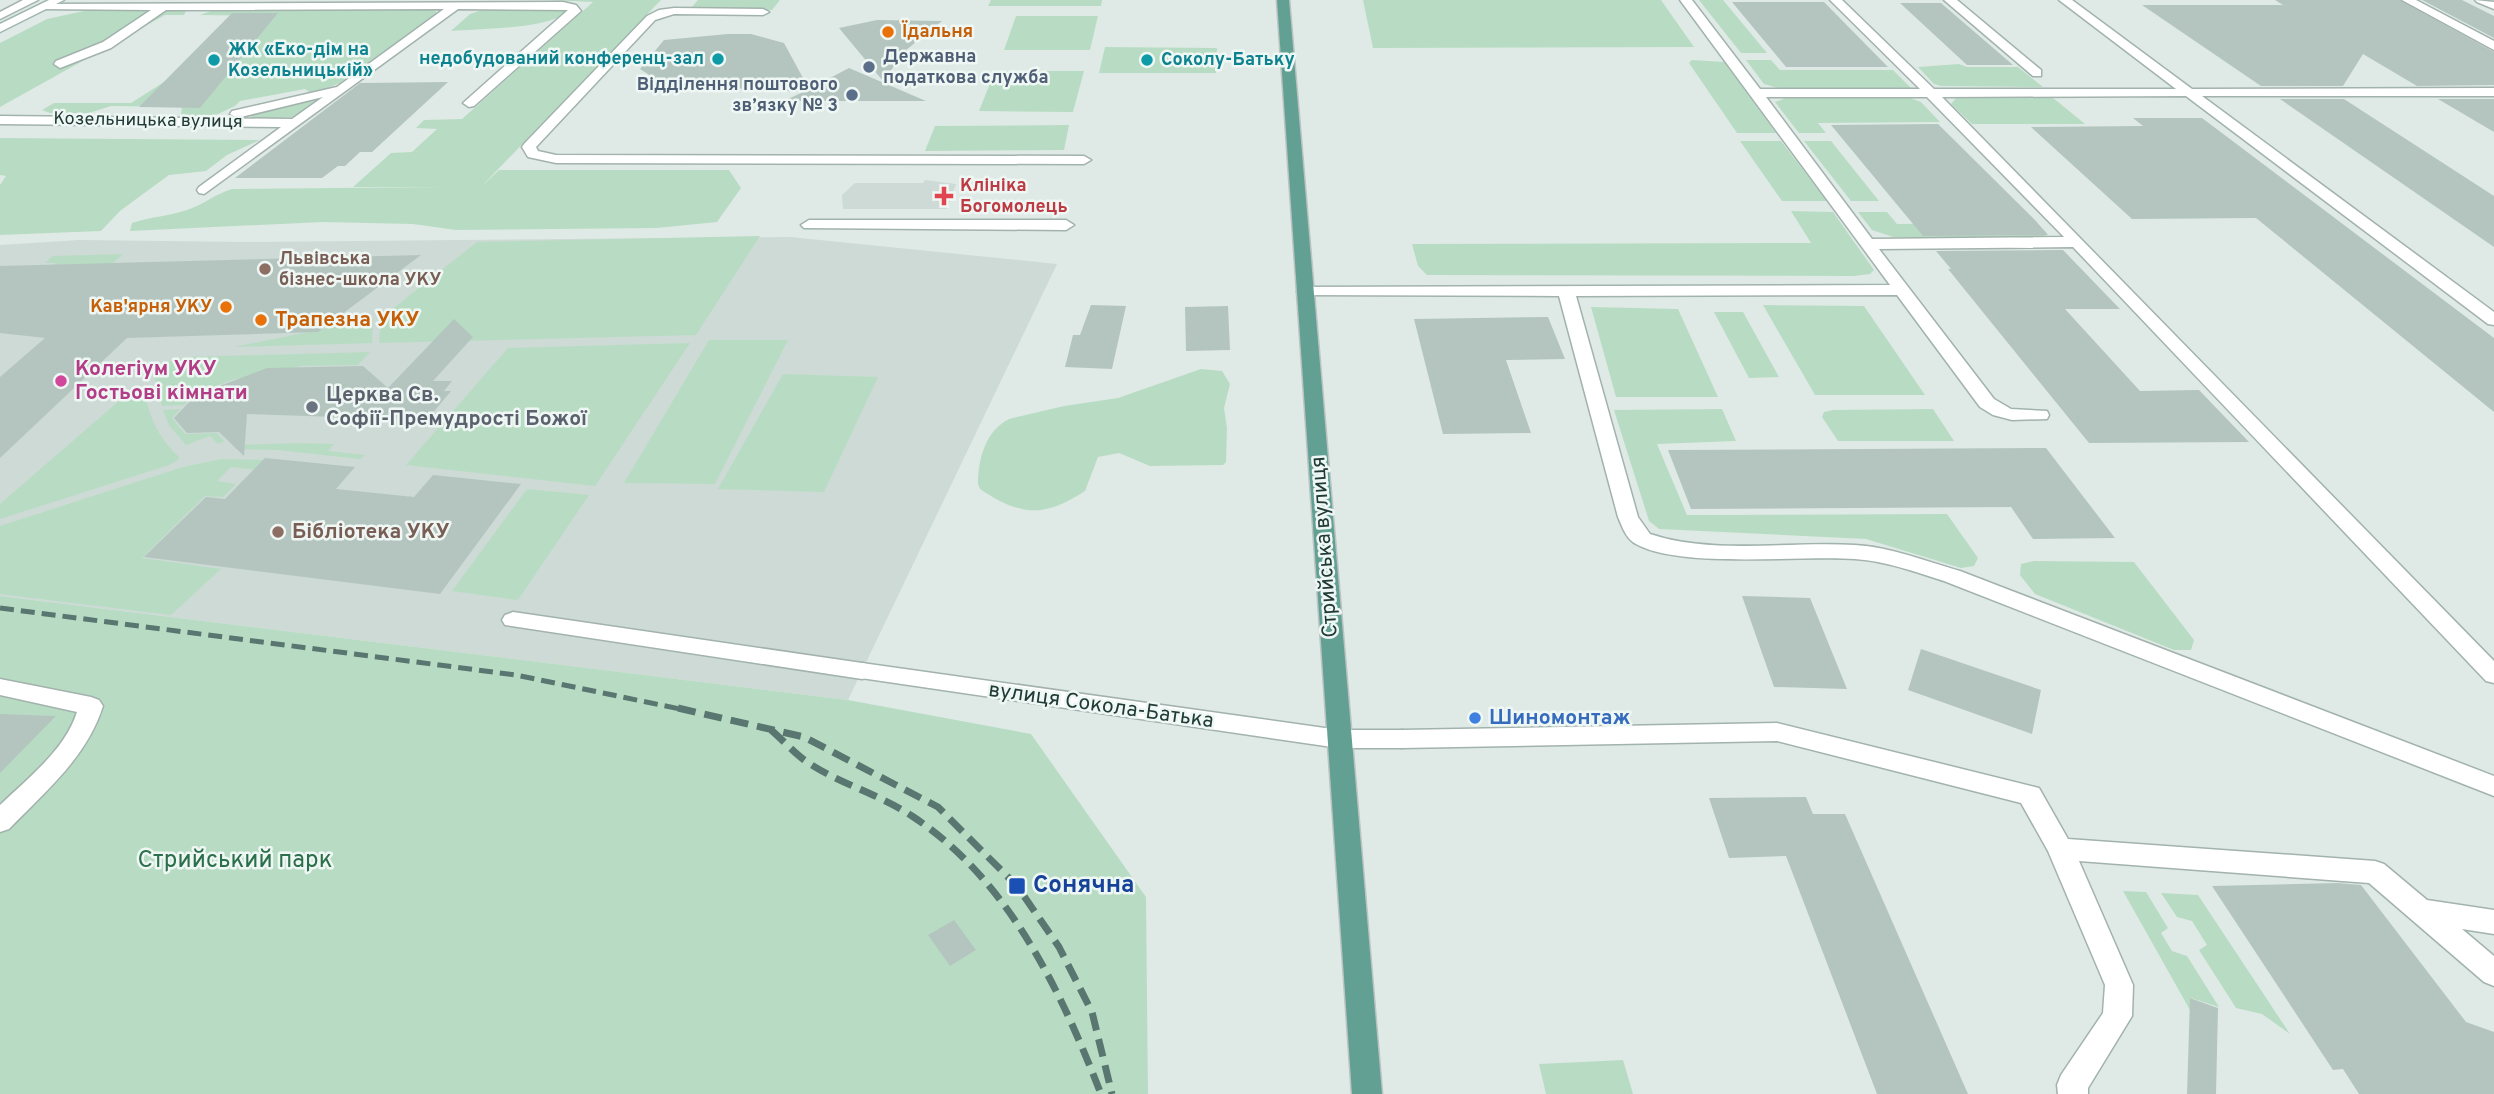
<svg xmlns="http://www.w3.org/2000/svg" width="2494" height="1094" font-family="Overpass,sans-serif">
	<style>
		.built { fill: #cddad5 }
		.green { fill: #b8dcc3 }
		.building { fill: #b4c5bf }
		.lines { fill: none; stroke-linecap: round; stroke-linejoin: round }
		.service-casing { stroke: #a2b2ad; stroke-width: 3 }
		.minor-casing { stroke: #a2b2ad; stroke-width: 3 }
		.secondary-casing { stroke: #9eb6af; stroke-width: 3 }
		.primary-casing { stroke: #bcc4c2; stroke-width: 3 }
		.service { fill: #fff; fill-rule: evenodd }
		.minor { fill: #fff; fill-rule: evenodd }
		.secondary { fill: #fff; fill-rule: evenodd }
		.primary { fill: #63a094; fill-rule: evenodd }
		.rail-far1 { stroke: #5a7670; stroke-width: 5; stroke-dasharray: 14 7; stroke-linecap: butt }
		.rail { stroke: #5a7670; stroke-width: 7; stroke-dasharray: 18 9; stroke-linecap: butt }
		.food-dot { fill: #e8710a; stroke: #eff7f4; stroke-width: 2.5 }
		.culture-dot { fill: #0f9aa8; stroke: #eff7f4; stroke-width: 2.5 }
		.service-dot { fill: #5c6f8a; stroke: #eff7f4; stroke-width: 2.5 }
		.health-dot { fill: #e0444e; stroke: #eff7f4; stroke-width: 2.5 }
		.education-dot { fill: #8d6e63; stroke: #eff7f4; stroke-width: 2.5 }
		.hotel-dot { fill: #d1479c; stroke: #eff7f4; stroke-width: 2.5 }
		.worship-dot { fill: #6b7280; stroke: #eff7f4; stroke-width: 2.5 }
		.shop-dot { fill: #3f7fe0; stroke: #eff7f4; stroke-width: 2.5 }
		.transit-dot { fill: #1a4fb4; stroke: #eff7f4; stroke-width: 2.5 }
		.labels { text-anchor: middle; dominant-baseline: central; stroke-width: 5; stroke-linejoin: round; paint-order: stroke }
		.far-food-label { font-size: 18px; font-weight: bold; fill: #c56008; stroke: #eff7f4; text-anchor: start }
		.far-culture-label { font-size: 18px; font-weight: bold; fill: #0d838f; stroke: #eff7f4; text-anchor: start }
		.far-service-label { font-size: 18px; font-weight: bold; fill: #4e5e75; stroke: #eff7f4; text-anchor: start }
		.far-street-label { font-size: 18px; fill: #203a35; stroke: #eff7f4 }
		.far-health-label { font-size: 18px; font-weight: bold; fill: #be3a42; stroke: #eff7f4; text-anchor: start }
		.far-education-label { font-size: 18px; font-weight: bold; fill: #785e54; stroke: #eff7f4; text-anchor: start }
		.food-label { font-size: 21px; font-weight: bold; fill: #c56008; stroke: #eff7f4; text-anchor: start }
		.hotel-label { font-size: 21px; font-weight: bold; fill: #b23c85; stroke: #eff7f4; text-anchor: start }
		.worship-label { font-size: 21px; font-weight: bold; fill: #5b616d; stroke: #eff7f4; text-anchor: start }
		.education-label { font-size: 21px; font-weight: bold; fill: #785e54; stroke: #eff7f4; text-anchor: start }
		.street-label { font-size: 21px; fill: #203a35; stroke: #eff7f4 }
		.shop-label { font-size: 21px; font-weight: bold; fill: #366cbe; stroke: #eff7f4; text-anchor: start }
		.near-park-label { font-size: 24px; fill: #2b704a; stroke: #eff7f4 }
		.near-transit-label { font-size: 24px; font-weight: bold; fill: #164399; stroke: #eff7f4; text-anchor: start }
	</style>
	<rect width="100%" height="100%" fill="#dfeae6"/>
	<g class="built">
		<polygon points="925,180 956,184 947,209 843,209 842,195 855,183 923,183"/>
		<polygon points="790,237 1057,264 848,700 0,596 0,245 79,240 243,242"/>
	</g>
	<g class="green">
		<path d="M547,0H661L481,187L499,170H729L741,188L717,222L657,228L456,230L413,224L323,222L130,231L132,223C150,217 169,216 187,210C203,205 215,194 232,189L447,187H353L391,153L412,152L437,129L416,128L424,120L462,119L593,2Z"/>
		<polygon points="698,0 780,0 772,10 690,9"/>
		<polygon points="991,0 1102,0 1101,6 988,6"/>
		<polygon points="1363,0 1661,0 1694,47 1373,48"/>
		<polygon points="1699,0 1723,0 1767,53 1741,53"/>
		<path d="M488,8L562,9L566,12C550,29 477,29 451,31L470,14Z"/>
		<polygon points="93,9 186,11 184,15 165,15 0,107 0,43 47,19"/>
		<polygon points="428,9 436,11 436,14 340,83 312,94 305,89 240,101 235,106 218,114 199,117 181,115 182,107 111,106 89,113 50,113 42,110 54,103 131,103 268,16 200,15 211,11"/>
		<polygon points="1016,16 1098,16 1090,50 1004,50"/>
		<polygon points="1105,47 1217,48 1216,73 1099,73"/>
		<polygon points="1692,60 1724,62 1776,133 1737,133 1689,63"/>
		<polygon points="1746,60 1771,60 1780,70 1893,70 1911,88 1778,88 1764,84"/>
		<polygon points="1959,64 1967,67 2018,67 2043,87 1941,86 1934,84 1918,67"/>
		<polygon points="995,71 1084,71 1073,112 979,111"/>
		<polygon points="1907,97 1921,102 1940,122 1818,123 1826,133 1799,133 1775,102 1786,98"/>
		<polygon points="1957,97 2052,97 2085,124 1972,124 1951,104"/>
		<polygon points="311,99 322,99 295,117 251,119 251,115"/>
		<polygon points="1069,125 1064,150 925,151 935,126"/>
		<polygon points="0,138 260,140 227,155 206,171 169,175 120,211 101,231 0,235 0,185 6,176 0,175"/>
		<polygon points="1740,141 1781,141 1827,201 1782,201"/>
		<polygon points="1804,141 1831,141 1879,201 1851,201"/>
		<polygon points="1791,211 1833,212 1874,270 1870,274 1854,276 1427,275 1418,266 1412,244 1811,243"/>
		<polygon points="1858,212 1887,212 1897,224 2036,223 2047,233 2044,237 1893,237 1872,230"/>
		<polygon points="760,236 696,335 379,343 381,318 477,242"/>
		<polygon points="123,254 78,295 0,296 17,295 56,263 45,263 53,256"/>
		<polygon points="1763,305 1864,306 1925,395 1815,395"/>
		<polygon points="1591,307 1678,309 1718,397 1616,397"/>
		<polygon points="1714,312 1743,312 1779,377 1749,378"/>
		<polygon points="373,319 372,343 234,347"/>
		<polygon points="709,340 788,340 715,484 624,483"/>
		<polygon points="690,343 595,486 406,465 508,348"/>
		<polygon points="370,352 358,365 300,366 269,378 234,379 194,395 184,405 162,406 153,371 172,360 187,357"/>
		<path d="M1201,369L1222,371L1230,384L1224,408L1227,428L1226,462L1223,465L1150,466L1119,453L1098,457L1085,491C1044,518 1020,516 980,489L978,484C978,460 985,431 1009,419L1064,406L1118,398Z"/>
		<polygon points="783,374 878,377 824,492 718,489"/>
		<path d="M134,388L143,391C152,420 156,435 179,457L178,460L169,465L0,519V504Z"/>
		<polygon points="180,409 172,418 185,434 217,433 224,441 218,444 210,436 186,445 169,425 163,410"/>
		<polygon points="1722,409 1736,441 1657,444 1687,515 1947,514 1978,558 1974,566 1961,568 1866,539 1659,529 1649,521 1614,410"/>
		<polygon points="1933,409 1954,441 1838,441 1822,417 1824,412 1833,410"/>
		<polygon points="297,443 334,444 328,451 365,455 360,459 277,450 235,449 236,445"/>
		<polygon points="222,459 265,460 331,478 231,467 217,481 236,484 223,497 205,496 142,558 221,569 171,615 0,594 0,526 183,467"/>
		<polygon points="527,489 589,495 518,600 452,591"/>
		<polygon points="2034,561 2134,562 2194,640 2191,650 2174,650 2035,594 2020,575 2021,564"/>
		<polygon points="0,596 848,700 1031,734 1146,897 1148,1094 0,1094"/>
		<polygon points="2123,891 2146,892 2168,928 2161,933 2172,951 2187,956 2219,1007 2191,998 2190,1010"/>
		<polygon points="2161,893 2198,895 2290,1034 2262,1014 2236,1008 2199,950 2207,945 2192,921 2177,917"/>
		<polygon points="1623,1060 1633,1094 1546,1094 1539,1064"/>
	</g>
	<g class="building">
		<polygon points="2275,0 2400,0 2494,52 2494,85 2417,86 2363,54 2343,86 2261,86 2142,5 2283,5"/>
		<polygon points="2422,0 2462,0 2494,16 2494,38"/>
		<polygon points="1732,2 1824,2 1888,67 1786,67"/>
		<polygon points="1900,3 1941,3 2013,65 1967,65"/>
		<polygon points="232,13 278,13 200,108 139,107"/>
		<polygon points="877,20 942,21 906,50 883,81 839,28"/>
		<polygon points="728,34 751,34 784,43 809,89 849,68 926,101 784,101 803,92 676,85 657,80 640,69 664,40"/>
		<polygon points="448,82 372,152 360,152 345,166 338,166 322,178 235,178 360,83"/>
		<polygon points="2280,99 2344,99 2494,196 2494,247"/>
		<polygon points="2438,99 2494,99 2494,132"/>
		<polygon points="2133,118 2202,118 2494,338 2494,412 2256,218 2132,219 2031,127 2143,126"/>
		<polygon points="1938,124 2035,220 2048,235 1923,236 1831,125"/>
		<polygon points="2063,250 2120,309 2065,309 2140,391 2199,390 2249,442 2089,443 1948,269 1951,269 1936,251"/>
		<polygon points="421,255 318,332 127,338 0,458 0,377 45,338 0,333 0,266"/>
		<polygon points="1091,305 1126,306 1112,369 1065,367 1073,335 1080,335"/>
		<polygon points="1228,306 1230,350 1186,351 1185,307"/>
		<polygon points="1548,317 1565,359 1506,360 1531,433 1443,434 1414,319"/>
		<polygon points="454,319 473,337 433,381 452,381 444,391 451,391 427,420 247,414 244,456 219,432 187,433 174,418 196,395 267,368 363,366 388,388"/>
		<polygon points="2046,448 2115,538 2033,539 2011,507 1691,509 1668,450"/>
		<polygon points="265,458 355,467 336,489 414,497 433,475 521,484 440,594 144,557 206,497 225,499"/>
		<polygon points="1742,596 1810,598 1847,689 1774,687"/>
		<polygon points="1921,649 2041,690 2032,734 1908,690"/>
		<polygon points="0,714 56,716 0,773"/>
		<polygon points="1806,797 1813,814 1845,814 1968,1094 1877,1094 1786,856 1729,858 1709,798"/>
		<polygon points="2338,883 2361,885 2466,1022 2494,1032 2494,1094 2359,1094 2343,1069 2333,1070 2212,886"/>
		<polygon points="954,920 976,950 950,966 928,935"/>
		<polygon points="2190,998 2218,1008 2216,1094 2187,1094"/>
	</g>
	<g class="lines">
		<g class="service-casing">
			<g id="service">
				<polygon points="23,0 38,0 0,19 0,12"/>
				<path d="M1680,0H1692L1760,89H1920L1830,0H1842L1934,89H2176L2059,0H2072L2192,89L2494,88V96H2202L2494,312V325L2488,324L2186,96L1942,97L2494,661V683L2486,681L2073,247L1879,249L1994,399L2011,409L2047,411L2049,415L2047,419L2012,420L1993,415L1980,407L1897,295L1576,296L1638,517L1650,534C1712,555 1790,541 1855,545C1891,547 1925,561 1960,571L2494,776V796L1944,581C1915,572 1886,561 1855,559C1801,555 1680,569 1636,544C1626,539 1622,526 1618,517L1559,296L1299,295L1297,292L1299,289L1305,287L1890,285ZM1766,97H1927L2064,237L1872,239Z"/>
				<polygon points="1944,0 1957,0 2041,70 2041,76 2033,76"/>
				<polygon points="2402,0 2416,0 2494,41 2494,50"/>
				<polygon points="2475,0 2494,2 2494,9 2477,2"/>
				<polygon points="563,2 576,5 581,11 474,106 469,107 463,103 568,10 458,9 204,194 199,193 197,190 199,187 281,127 0,124 0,116 292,119 323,97 237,118 230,114 232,111 337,87 444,9 166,10 111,48 60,68 54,64 56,61 103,42 151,10 40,9 38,7 44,4"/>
				<polygon points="674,8 763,9 769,12 763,15 674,14 655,20 536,147 538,151 556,155 1084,156 1091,160 1084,164 556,163 528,157 522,147 524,144 647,16 659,10"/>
				<polygon points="809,220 1066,220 1074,225 1066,230 804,228 801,225"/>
				<polygon points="513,612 862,663 870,665 874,671 870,677 862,679 505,625 502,620 505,615"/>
				<path d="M0,679L91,697L99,700L103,706C87,757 45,792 9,829L0,832V805C28,778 65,750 77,712L0,695Z"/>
				<polygon points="1777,723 2039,788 2068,839 2375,861 2384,864 2427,900 2494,910 2494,934 2462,929 2494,956 2494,986 2484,982 2369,883 2079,861 2133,985 2132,1016 2088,1088 2088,1094 2058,1094 2057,1085 2061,1075 2103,1013 2105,985 2048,851 2021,803 1777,741 1402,748 1393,745 1390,739 1393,733 1402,730"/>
			</g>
		</g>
		<g class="minor-casing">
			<polygon id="minor" points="862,663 1339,730 1402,730 1411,733 1414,739 1411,745 1402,748 1339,748 854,677 850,671 854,665"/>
		</g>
		<g class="secondary-casing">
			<polygon id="secondary" points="49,0 64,0 0,32 0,24"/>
		</g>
		<g class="primary-casing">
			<polygon id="primary" points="1277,0 1289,0 1382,1094 1352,1094"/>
		</g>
		<use href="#service" class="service"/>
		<use href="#minor" class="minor"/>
		<use href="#secondary" class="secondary"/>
		<use href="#primary" class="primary"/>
		<polyline class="rail-far1" points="0,608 516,675 685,710"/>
		<g class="rail">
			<polyline points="678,708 804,737 938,807 1017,886 1059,947 1092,1012 1112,1094"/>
			<path d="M771,730C783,740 794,753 807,762C840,784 879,794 912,816C1009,880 1060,989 1101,1094"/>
		</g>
	</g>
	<g class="food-dot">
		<circle cx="888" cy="32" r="7"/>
		<circle cx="226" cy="307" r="7"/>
		<circle cx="261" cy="320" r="7"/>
	</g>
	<g class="culture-dot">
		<circle cx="718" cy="59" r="7"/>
		<circle cx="214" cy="60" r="7"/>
		<circle cx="1147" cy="60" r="7"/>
	</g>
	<g class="service-dot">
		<circle cx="869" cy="67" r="7"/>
		<circle cx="852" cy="95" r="7"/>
	</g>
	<path class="health-dot" d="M940.5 185.5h7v7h7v7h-7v7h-7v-7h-7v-7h7z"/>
	<g class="education-dot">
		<circle cx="265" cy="269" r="7"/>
		<circle cx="278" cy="532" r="7"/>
	</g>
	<circle class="hotel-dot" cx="61" cy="381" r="7"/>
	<circle class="worship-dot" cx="312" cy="407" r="7"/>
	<circle class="shop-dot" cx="1475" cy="718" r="7"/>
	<rect class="transit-dot" x="1008" y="877" width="18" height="18" rx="3.5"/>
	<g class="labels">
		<g class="far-food-label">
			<text x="902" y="32">Їдальня</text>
			<text x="212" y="307" text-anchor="end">Кав'ярня УКУ</text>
		</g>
		<g class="far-culture-label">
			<text x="228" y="50">ЖК «Еко-дім на<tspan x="228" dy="21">Козельницькій»</tspan></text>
			<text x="704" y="59" text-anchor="end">недобудований конференц-зал</text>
			<text x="1161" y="60">Соколу-Батьку</text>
		</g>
		<g class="far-service-label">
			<text x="883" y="57">Державна<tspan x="883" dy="21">податкова служба</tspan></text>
			<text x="838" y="85" text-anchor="end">Відділення поштового<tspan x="838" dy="21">зв’язку № 3</tspan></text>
		</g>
		<g class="far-street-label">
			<text transform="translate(148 121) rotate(1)">Козельницька вулиця</text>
		</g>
		<g class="far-health-label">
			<text x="960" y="186">Клініка<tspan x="960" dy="21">Богомолець</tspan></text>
		</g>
		<g class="far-education-label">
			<text x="279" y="259">Львівська<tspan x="279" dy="21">бізнес-школа УКУ</tspan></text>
		</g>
		<g class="food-label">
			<text x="275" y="320">Трапезна УКУ</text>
		</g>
		<g class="hotel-label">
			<text x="75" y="369">Колегіум УКУ<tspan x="75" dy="24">Гостьові кімнати</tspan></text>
		</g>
		<g class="worship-label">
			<text x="326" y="395">Церква Св.<tspan x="326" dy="24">Софії-Премудрості Божої</tspan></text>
		</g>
		<g class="education-label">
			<text x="292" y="532">Бібліотека УКУ</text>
		</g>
		<g class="street-label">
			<text transform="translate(1325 547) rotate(-94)">Стрийська вулиця</text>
			<text transform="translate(1101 706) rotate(8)">вулиця Сокола-Батька</text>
		</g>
		<g class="shop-label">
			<text x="1489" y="718">Шиномонтаж</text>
		</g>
		<g class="near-park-label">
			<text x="235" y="861">Стрийський парк</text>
		</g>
		<g class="near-transit-label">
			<text x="1033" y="886">Сонячна</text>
		</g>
	</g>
</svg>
